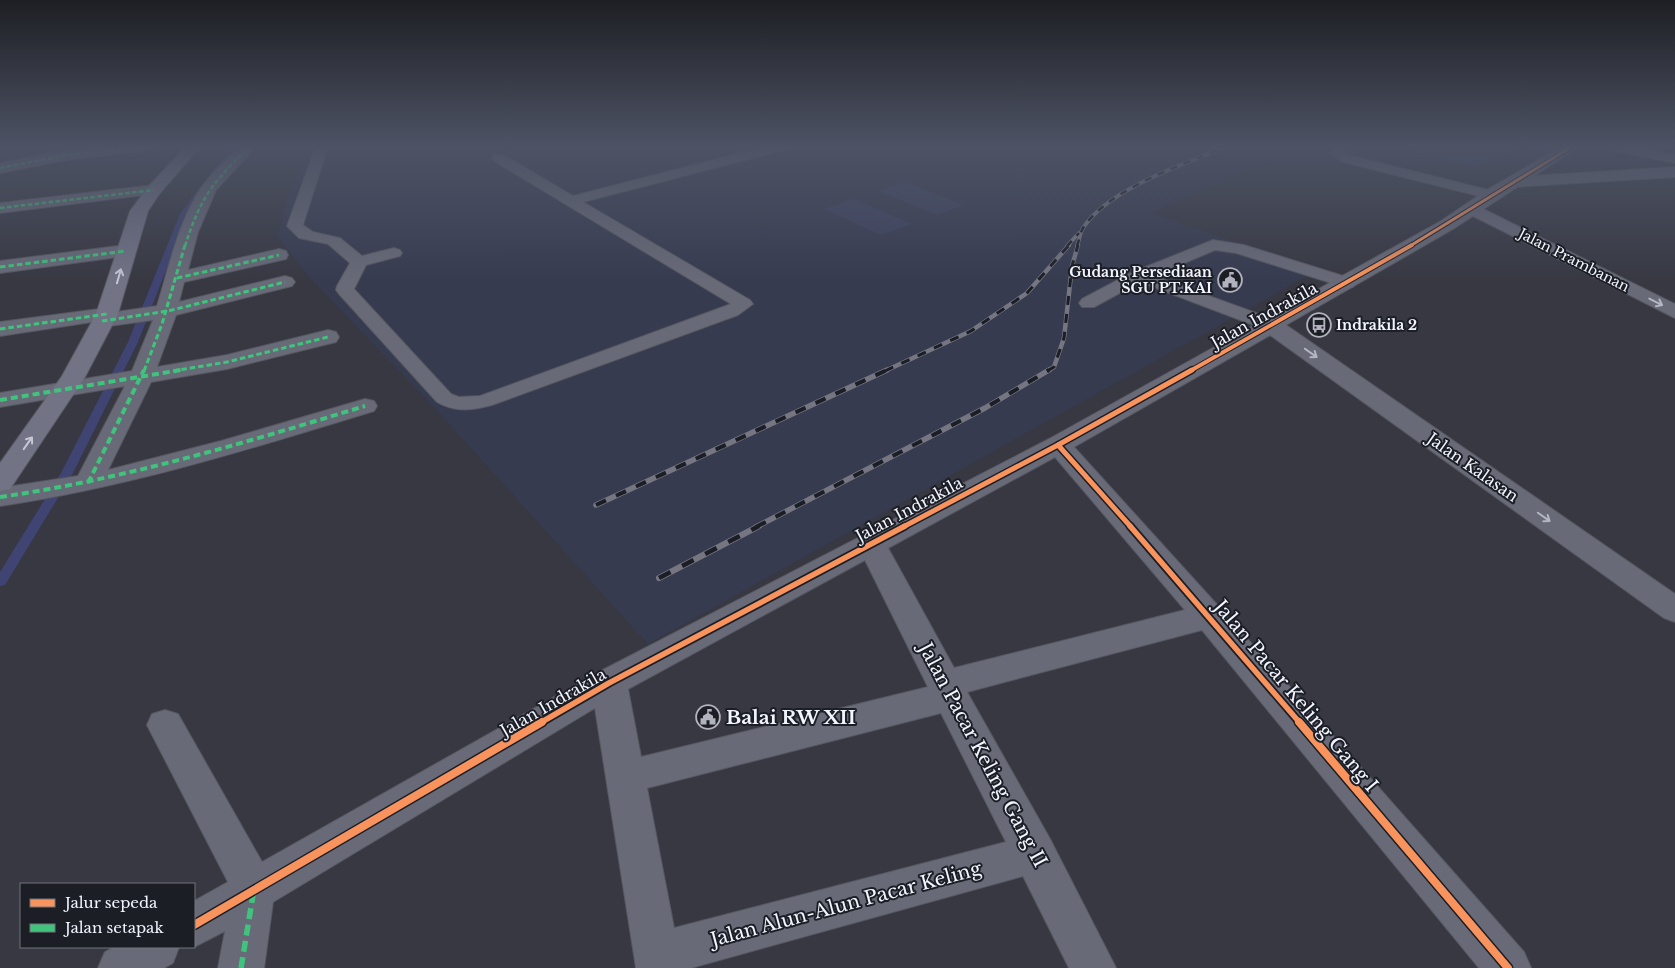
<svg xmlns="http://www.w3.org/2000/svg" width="1675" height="968" font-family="'Libre Baskerville',serif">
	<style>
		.built { fill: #373b50 }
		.green { fill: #3d425f }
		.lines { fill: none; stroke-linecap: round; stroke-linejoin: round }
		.stream { fill: #3f4473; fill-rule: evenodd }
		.service-casing { stroke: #56575f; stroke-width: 2 }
		.minor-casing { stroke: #56575f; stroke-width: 2 }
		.tertiary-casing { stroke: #56575f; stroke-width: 2 }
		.primary-casing { stroke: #56575f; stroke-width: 2 }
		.service { fill: #686a78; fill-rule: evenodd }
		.minor { fill: #686a78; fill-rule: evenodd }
		.tertiary { fill: #686a78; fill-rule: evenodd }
		.primary { fill: #727486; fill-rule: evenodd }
		.rail-far3-casing { stroke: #757681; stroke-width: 4 }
		.rail-far2-casing { stroke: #757681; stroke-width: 4.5 }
		.rail-far1-casing { stroke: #757681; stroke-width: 5.5 }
		.rail-casing { stroke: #757681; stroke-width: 6 }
		.rail-far3 { stroke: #1c1e25; stroke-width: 2.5; stroke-dasharray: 7; stroke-linecap: butt }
		.rail-far2 { stroke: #1c1e25; stroke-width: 3; stroke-dasharray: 9; stroke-linecap: butt }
		.rail-far1 { stroke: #1c1e25; stroke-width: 4; stroke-dasharray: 11; stroke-linecap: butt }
		.rail { stroke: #1c1e25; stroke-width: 4.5; stroke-dasharray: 13; stroke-linecap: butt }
		.quiet-far3 { stroke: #40c37c; stroke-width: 2.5; stroke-dasharray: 4.5 2.5; stroke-linecap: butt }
		.quiet-far2 { stroke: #40c37c; stroke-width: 3; stroke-dasharray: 5.5 3; stroke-linecap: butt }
		.quiet-far1 { stroke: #40c37c; stroke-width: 4; stroke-dasharray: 7 4; stroke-linecap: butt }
		.quiet { stroke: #40c37c; stroke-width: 5.5; stroke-dasharray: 11 5.5; stroke-linecap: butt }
		.cycleway-far4-casing { stroke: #1c1e25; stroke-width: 5 }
		.cycleway-far3-casing { stroke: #1c1e25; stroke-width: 6 }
		.cycleway-far2-casing { stroke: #1c1e25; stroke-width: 8 }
		.cycleway-far1-casing { stroke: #1c1e25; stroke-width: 9 }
		.cycleway-casing { stroke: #1c1e25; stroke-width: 11 }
		.cycleway-far4 { stroke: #f8935d; stroke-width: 3 }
		.cycleway-far3 { stroke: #f8935d; stroke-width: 4 }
		.cycleway-far2 { stroke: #f8935d; stroke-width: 5 }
		.cycleway-far1 { stroke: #f8935d; stroke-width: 5.5 }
		.cycleway { stroke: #f8935d; stroke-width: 8 }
		.oneway { stroke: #c5c7d5 }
		.oneway2 { stroke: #b4b6c2 }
		.labels { text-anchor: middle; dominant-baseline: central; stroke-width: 4; stroke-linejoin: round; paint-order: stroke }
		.far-street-label { font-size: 14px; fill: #f2f4ff; stroke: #1c1e25 }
		.far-poi-label { font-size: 14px; font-weight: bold; fill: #f2f4ff; stroke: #1c1e25; text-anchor: end }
		.street-label { font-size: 16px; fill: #f2f4ff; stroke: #1c1e25 }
		.near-street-label { font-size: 19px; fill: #f2f4ff; stroke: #1c1e25 }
		.near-poi-label { font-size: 19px; font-weight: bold; fill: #f2f4ff; stroke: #1c1e25; text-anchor: start }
	</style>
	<rect width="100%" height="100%" fill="#373842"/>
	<polygon class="built" points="312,146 1273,146 1290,151 1150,213 1318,270 648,644 434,407 310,278 277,236 289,193"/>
	<g class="green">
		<polygon points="1393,146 1519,146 1475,167"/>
		<polygon points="906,182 964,205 937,215 878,191"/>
		<polygon points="854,199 912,224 881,235 824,209"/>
	</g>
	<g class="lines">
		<g class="stream">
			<polygon points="234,146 240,146 214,176 210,176 210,174"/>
			<polygon points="200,187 205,188 188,214 138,342 73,473 5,585 0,586 0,572 61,473 128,342 180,214"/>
		</g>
		<g class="service-casing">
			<g id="service">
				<path d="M316,146H328L303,225L313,232L340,238L362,256L394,248L400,250L402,253L400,256L366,265L354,289L451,394L459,397L480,396L731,304L494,161L492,158L494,155H504L573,196L767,146H789L788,149L583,202L750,300L753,304L738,315L492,405C473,410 455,413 437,402L339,294L336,290L337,286L350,263L328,244L299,238L287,226Z"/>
				<polygon points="1335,146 1348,146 1344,152 1353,156 1496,192 1498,195 1491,199 1343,162 1330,153"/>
				<polygon points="1606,146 1632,146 1675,155 1675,163 1612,150"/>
				<polygon points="1213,240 1244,245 1353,279 1356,283 1353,287 1347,288 1236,253 1215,250 1154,276 1278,321 1280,325 1278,329 1264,329 1140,282 1094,307 1082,307 1079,303 1082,299 1133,272"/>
			</g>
		</g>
		<g class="minor-casing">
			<g id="minor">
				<polygon points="107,146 157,146 150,150 67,160 0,173 0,163 67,150"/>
				<path d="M241,146H257L216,190L198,232L188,270L279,249L286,251L288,255L286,259L184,282L179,302L285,276L292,278L295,282L292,286L176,315L157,367L227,355L328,330L336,332L339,337L336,342L227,369L151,382L108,470L221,441L365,399L374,401L377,406L374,411C250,449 128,487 0,506V488L78,476L125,386L0,407V393L132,371L153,320L102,327L94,326L92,322L0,336V322L107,308L116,312L157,306C169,267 178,222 201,188C212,172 227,159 241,146Z"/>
				<polygon points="1675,167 1675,177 1513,187 1505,182 1513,177"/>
				<polygon points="154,185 160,187 162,190 160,193 0,213 0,203"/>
				<polygon points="1473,204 1675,304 1675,318 1467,213 1464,209 1467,205"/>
				<polygon points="126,245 133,247 135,251 133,255 0,273 0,261"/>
				<path d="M1271,319L1279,320L1282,325L1279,330L1074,447L1220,608L1524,952L1531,968H1479L1202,630L967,692L1050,839L1116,968H1069L1023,876L691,968H636L595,708L273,902L264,968H218L225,931L194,947V901L228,882L147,725L152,714L165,710L178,714L262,862L597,673L1049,439L1263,320ZM1055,457L1185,610L954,668L888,548ZM865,560L928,687L641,757L628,689ZM941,713L1006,842L674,928L647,788Z"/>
				<polygon points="114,947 179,947 173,963 164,968 98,968 105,952"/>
			</g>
		</g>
		<g class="tertiary-casing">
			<polygon id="tertiary" points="1562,146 1580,146 1453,229 1286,325 1675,594 1675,622 1664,618 1263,330 1260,325 1263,320 1441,221 1485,191"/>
		</g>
		<g class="primary-casing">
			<polygon id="primary" points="186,146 201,146 160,193 148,211 118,314 85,377 10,489 0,491 0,463 62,376 96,314 130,211 148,187"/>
		</g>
		<use href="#service" class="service"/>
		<use href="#minor" class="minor"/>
		<use href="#tertiary" class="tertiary"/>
		<use href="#primary" class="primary"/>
		<g class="rail-far3-casing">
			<g id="rail-far3">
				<polyline points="1067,246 1079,233"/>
				<path d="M1077,246C1079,241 1080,233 1083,228C1109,188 1185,164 1228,146"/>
			</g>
		</g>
		<g class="rail-far2-casing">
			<g id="rail-far2">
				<polyline points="885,371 971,331 1027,293 1069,245"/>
				<polyline points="1047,371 1054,367 1064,338 1072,266 1078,245"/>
			</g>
		</g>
		<g class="rail-far1-casing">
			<g id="rail-far1">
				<polyline points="596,505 887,370"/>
				<polyline points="756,527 985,408 1049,370"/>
			</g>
		</g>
		<g class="rail-casing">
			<polyline id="rail" points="659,578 759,526"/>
		</g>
		<use href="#rail-far3" class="rail-far3"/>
		<use href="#rail-far2" class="rail-far2"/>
		<use href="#rail-far1" class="rail-far1"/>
		<use href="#rail" class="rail"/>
		<g class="quiet-far3">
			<polyline points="0,168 67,155 150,146"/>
			<polyline points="0,208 154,190"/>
			<path d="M185,246C201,196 213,182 250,146"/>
		</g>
		<g class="quiet-far2">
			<polyline points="0,267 126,251"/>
			<polyline points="177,278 279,255"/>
			<polyline points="102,321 168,311 285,282"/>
			<polyline points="0,329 107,314"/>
			<polyline points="144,371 162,324 185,245"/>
			<polyline points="173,371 227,362 328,337"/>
		</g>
		<g class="quiet-far1">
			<polyline points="0,400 181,370"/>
			<polyline points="88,483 144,370"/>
			<path d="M0,497C125,479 244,443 365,406"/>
		</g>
		<polyline class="quiet" points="241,968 254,889"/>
		<g class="cycleway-far4-casing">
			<polyline id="cycleway-far4" points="1410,246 1573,146"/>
		</g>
		<g class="cycleway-far3-casing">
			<polyline id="cycleway-far3" points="1190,371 1412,245"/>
		</g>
		<g class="cycleway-far2-casing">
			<g id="cycleway-far2">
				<polyline points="1058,445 1131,527"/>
				<polyline points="903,527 1058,445 1192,370"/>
			</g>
		</g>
		<g class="cycleway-far1-casing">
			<g id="cycleway-far1">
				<polyline points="1130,526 1300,723"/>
				<polyline points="540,723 609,683 905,526"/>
			</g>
		</g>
		<g class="cycleway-casing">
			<g id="cycleway">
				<polyline points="1299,722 1508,968"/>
				<polyline points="194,925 542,722"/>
			</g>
		</g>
		<use href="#cycleway-far4" class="cycleway-far4"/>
		<use href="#cycleway-far3" class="cycleway-far3"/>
		<use href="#cycleway-far2" class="cycleway-far2"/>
		<use href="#cycleway-far1" class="cycleway-far1"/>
		<use href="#cycleway" class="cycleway"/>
	</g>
	<defs><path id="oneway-shaft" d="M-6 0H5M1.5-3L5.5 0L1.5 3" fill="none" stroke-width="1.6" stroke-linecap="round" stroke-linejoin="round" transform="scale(1.25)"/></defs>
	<g class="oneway">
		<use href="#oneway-shaft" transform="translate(119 276) rotate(-74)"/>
		<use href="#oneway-shaft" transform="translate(28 443) rotate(-55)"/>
	</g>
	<g class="oneway2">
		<use href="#oneway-shaft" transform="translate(1656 302) rotate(27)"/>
		<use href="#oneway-shaft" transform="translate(1311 353) rotate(35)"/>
		<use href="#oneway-shaft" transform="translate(1544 517) rotate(35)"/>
	</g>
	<linearGradient id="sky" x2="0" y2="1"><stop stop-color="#1e1f24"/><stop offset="0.52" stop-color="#4d5365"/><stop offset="1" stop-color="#4d5365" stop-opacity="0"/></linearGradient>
	<rect width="1675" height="282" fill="url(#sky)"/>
	<defs>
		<g id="civic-ring" transform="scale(1.25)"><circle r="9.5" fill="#1c1e25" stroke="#b1b2bd" stroke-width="1.5"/><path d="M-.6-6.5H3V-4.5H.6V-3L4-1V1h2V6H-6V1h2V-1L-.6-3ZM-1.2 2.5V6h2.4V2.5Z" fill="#b1b2bd"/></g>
		<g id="bus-ring" transform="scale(1.25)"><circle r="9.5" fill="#1c1e25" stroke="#b1b2bd" stroke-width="1.5"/><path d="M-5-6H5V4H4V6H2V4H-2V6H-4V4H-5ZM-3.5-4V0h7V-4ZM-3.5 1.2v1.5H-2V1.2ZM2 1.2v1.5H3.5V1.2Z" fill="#b1b2bd"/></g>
	</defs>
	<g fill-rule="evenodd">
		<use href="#civic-ring" x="1230" y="280"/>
		<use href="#bus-ring" x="1319" y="325"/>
		<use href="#civic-ring" x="708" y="717"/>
	</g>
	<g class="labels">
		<g class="far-street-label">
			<text transform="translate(1574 260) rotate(27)">Jalan Prambanan</text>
		</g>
		<g class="far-poi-label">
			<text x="1212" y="272">Gudang Persediaan<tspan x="1212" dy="16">SGU PT.KAI</tspan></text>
			<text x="1336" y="325" text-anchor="start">Indrakila 2</text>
		</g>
		<g class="street-label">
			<text transform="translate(1264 315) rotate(-29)">Jalan Indrakila</text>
			<text transform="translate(1473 467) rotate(35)">Jalan Kalasan</text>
			<text transform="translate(909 509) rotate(-28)">Jalan Indrakila</text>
			<text transform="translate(553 702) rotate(-30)">Jalan Indrakila</text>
		</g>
		<g class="near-street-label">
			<text transform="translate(1296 696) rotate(50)">Jalan Pacar Keling Gang I</text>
			<text transform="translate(983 755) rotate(62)">Jalan Pacar Keling Gang II</text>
			<text transform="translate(846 904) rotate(-15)">Jalan Alun-Alun Pacar Keling</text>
		</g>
		<g class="near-poi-label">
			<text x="726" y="717">Balai RW XII</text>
		</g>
	</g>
	<rect x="20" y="883" width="175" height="65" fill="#1c1e25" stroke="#72747c"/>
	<rect x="30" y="899" width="25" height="8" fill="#f8935d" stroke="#72747c"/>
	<text x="65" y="908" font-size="15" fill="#f2f4ff">Jalur sepeda</text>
	<rect x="30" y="924" width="25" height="8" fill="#40c37c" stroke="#72747c"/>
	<text x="65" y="933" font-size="15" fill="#f2f4ff">Jalan setapak</text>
</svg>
